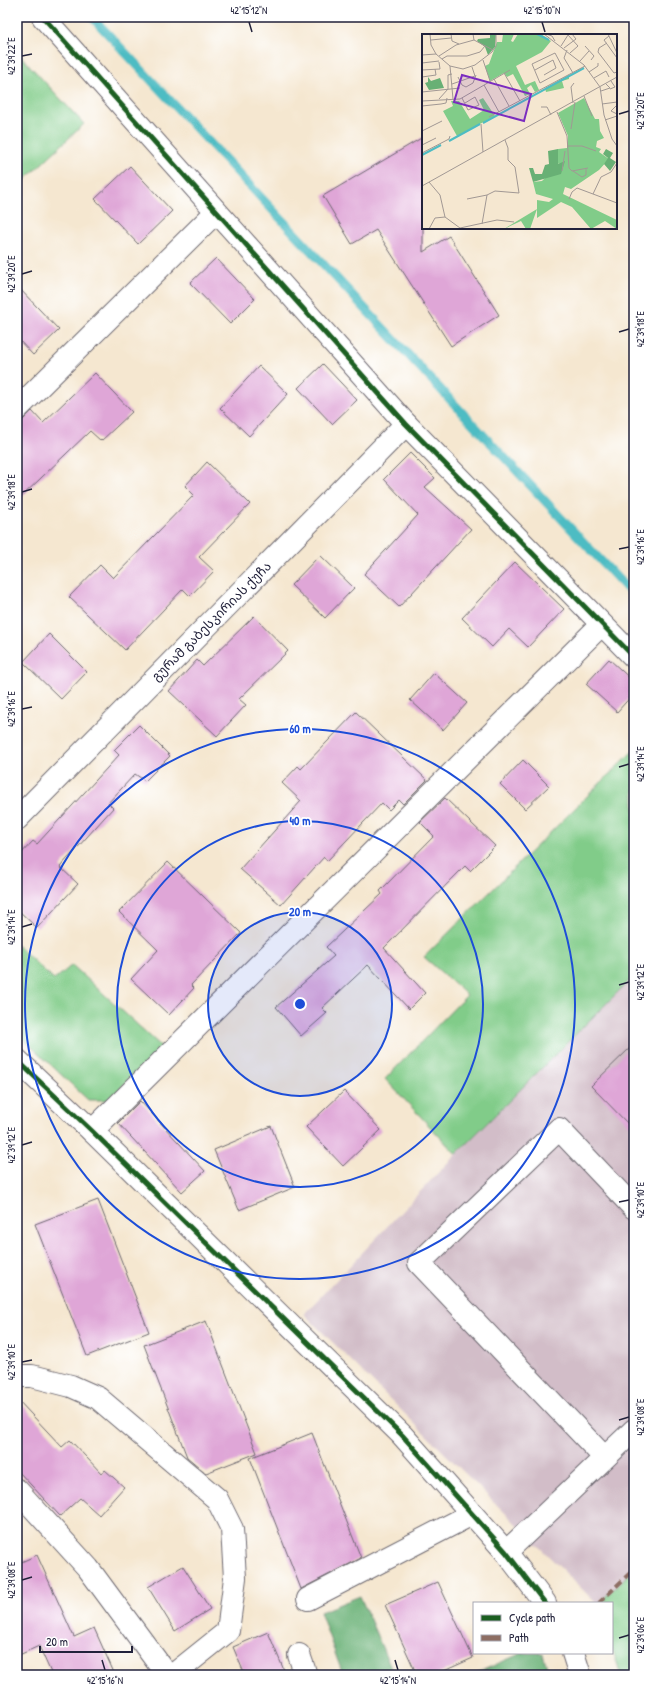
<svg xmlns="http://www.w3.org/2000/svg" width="651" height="1692" font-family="'Patrick Hand','Noto Sans Georgian',sans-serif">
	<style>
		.industrial { fill: #d2bdc8 }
		.green { fill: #81cc89; stroke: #527762 }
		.forest { fill: #68b075; stroke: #456958 }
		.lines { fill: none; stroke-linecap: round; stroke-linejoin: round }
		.stream { stroke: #4ebcc3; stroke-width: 9 }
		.building { fill: #dfa6d7 }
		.minor-casing { stroke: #6c676f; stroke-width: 24 }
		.minor { stroke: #fff; stroke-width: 22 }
		.quiet { stroke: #8d6e63; stroke-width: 4; stroke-dasharray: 8 4; stroke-linecap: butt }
		.cycleway-casing { stroke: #fff; stroke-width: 8 }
		.cycleway { stroke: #1b5e20; stroke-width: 5 }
		.ticks { fill: none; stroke: #22223b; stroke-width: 1.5 }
		.ring { fill: none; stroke: #1d4ed8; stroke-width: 2 }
		.labels { text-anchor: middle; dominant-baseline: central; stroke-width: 3.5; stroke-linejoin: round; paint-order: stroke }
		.street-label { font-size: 13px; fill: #22223b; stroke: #fff }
		.inset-river { fill: none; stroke: #4ebcc3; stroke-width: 2 }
		.inset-road { fill: none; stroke: #a19894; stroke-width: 1 }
		.view { fill: #7b2cbf; fill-opacity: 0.15; stroke: #7b2cbf; stroke-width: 2 }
		.inset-edge { fill: none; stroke: #22223b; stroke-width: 2 }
		.centre { fill: #1d4ed8; stroke: #fff; stroke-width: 2 }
		.ring-label { font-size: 12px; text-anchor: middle; font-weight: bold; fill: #1d4ed8; stroke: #fff; stroke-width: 3.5; stroke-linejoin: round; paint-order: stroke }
		.neatline { fill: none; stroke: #22223b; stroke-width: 1.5 }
		.ticks-label { font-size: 10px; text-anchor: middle; fill: #22223b }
	</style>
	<rect width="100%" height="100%" fill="#fff"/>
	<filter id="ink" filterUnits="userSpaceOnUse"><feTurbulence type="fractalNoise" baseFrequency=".025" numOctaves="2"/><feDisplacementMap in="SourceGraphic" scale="8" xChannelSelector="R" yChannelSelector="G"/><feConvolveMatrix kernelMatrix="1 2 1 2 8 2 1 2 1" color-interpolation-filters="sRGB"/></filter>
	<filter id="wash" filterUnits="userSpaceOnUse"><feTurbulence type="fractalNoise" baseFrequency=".012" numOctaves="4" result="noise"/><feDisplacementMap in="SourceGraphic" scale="16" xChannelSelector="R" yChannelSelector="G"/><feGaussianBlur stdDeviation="0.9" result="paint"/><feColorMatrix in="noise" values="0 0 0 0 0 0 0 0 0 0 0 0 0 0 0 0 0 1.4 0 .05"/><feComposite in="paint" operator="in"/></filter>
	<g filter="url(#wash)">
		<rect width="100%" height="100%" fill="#f5e7d0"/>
		<polygon class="industrial" points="634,976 634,1569 599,1603 596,1603 304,1314 456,1154"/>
		<g class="green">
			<polygon points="17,52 84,124 17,187"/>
			<polygon points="634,750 634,976 456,1154 385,1079 467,995 424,957"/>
			<polygon points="17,945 54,980 72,965 162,1047 109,1100 88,1100 17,1033"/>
			<polygon points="634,1569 634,1675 621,1675 612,1648 612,1603 599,1603"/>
		</g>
		<g class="forest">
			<polygon points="360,1596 394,1675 343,1675 320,1612"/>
			<polygon points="522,1653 543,1653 549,1675 472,1675"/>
		</g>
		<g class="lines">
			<polyline class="stream" points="92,17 634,596"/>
		</g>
		<g id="blocks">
			<g class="building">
				<polygon points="423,137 423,252 449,236 499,315 451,346 376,230 352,244 323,196"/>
				<polygon points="130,166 172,211 138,244 95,199"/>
				<polygon points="216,258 255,299 230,324 190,283"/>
				<polygon points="17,286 59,330 33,355 17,338"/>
				<polygon points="323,364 357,400 332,424 298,388"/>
				<polygon points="259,366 288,394 249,436 220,408"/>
				<polygon points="95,373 132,412 101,441 90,431 17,501 17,426 32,411 43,423"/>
				<polygon points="410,453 435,478 425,487 471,529 399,607 364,574 418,515 384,479"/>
				<polygon points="207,462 250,504 199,557 214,571 190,596 183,589 125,650 69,597 100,565 113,578 194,495 185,486"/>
				<polygon points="320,555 354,588 325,618 291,585"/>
				<polygon points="515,562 564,609 528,647 509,629 492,647 462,618"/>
				<polygon points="254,616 288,651 239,699 246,705 217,736 169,691 197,660 203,666"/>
				<polygon points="49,634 87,672 61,699 23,662"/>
				<polygon points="609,659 634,682 634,693 617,712 586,684"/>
				<polygon points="434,673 467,703 443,730 410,700"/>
				<polygon points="356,712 427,780 403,804 399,800 389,810 382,803 327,861 324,857 281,905 240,869 301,801 282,783 298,766 301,769"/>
				<polygon points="139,725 170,756 145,781 135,774 108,803 113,808 60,867 78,884 37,928 17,909 17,858 33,841 37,844 119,755 114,750"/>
				<polygon points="523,760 549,786 525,809 500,784"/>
				<polygon points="445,798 495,846 470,871 465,866 384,948 425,993 409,1009 368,965 322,1008 327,1013 301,1036 276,1007 334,956 326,947 382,894 380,891 434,836 420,822"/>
				<polygon points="168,862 241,933 191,985 194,988 169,1015 131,979 158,950 119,912"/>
				<polygon points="634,1044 634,1130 591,1086"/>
				<polygon points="344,1091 381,1130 343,1166 306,1127"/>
				<polygon points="140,1101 205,1171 182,1192 118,1123"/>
				<polygon points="271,1126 295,1187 239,1210 214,1150"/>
				<polygon points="98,1200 149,1332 87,1356 35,1224"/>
				<polygon points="206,1321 257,1453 206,1473 187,1457 144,1345"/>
				<polygon points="17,1399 62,1447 70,1440 102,1474 105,1470 124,1487 99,1515 80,1498 60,1516 17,1470"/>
				<polygon points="312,1433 361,1558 301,1589 250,1458"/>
				<polygon points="37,1555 74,1637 94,1628 115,1675 52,1675 39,1646 17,1656 17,1564"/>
				<polygon points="183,1566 210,1609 175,1631 148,1587"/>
				<polygon points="438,1582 473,1658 435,1675 417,1675 385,1605"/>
				<polygon points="268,1632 286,1675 245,1675 233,1647"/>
			</g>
		</g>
	</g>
	<g filter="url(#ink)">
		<use href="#blocks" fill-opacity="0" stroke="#6c676f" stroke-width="1"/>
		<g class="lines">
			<g class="minor-casing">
				<g id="minor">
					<polyline points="43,17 406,424 634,657"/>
					<polyline points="17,409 216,212"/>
					<polyline points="17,819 406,424"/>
					<polyline points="17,1060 92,1131 402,1435 506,1552 545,1603"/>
					<polyline points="92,1131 601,625"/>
					<polyline points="17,1376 32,1376 71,1386 98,1398 217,1499 232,1529 235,1578 228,1631 173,1675"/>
					<polyline points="604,1457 419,1263 559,1129 634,1208"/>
					<polyline points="17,1490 88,1568 167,1675"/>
					<polyline points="506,1552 634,1430"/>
					<polyline points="308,1599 472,1514"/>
					<polyline points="573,1653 580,1675"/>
					<polyline points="299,1655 306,1675"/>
				</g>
			</g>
			<use href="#minor" class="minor"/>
			<polyline class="quiet" points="599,1603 634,1569"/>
			<g class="cycleway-casing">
				<g id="cycleway">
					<polyline points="43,17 406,424 634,657"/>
					<polyline points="17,1060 92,1131 402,1435 506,1552 545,1603"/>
				</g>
			</g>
			<use href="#cycleway" class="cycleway"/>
		</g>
	</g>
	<path class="ticks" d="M249,22L252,32M542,22L545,32M22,56L32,54M619,114L629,111M22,274L32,271M619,332L629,329M22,492L32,489M619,549L629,547M22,709L32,707M619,767L629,764M22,927L32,924M619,985L629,982M22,1145L32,1142M619,1202L629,1200M22,1362L32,1360M619,1420L629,1417M22,1580L32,1577M619,1638L629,1635M102,1660L105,1670M395,1660L398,1670"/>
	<circle cx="300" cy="1004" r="92" fill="#1d4ed8" fill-opacity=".12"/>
	<g class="ring">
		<circle cx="300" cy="1004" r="92"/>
		<circle cx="300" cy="1004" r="183"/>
		<circle cx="300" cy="1004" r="275"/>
	</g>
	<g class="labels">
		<g class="street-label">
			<text transform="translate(211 621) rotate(-45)">გურამ გაბესკირიას ქუჩა</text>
		</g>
	</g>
	<g transform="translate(422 34)">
		<rect width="195" height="195" fill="#f5e7d0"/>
		<path d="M81,0H92L89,7L91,8L96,0H119L129,7L120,18L94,32L103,51L113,47L117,56L113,58L109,51L105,54L108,60L103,62L91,40L85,43L82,39L68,47L63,32L67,30L75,8H80ZM147,41V45L140,47L142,54L124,58L123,54ZM61,64L73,82L35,102L21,77L31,72L29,67H37L48,85L62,76L57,66ZM162,64L173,85H177L178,97L182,104L175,107L174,113L179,115L177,118L187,125L177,136L149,155L143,153L141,160L195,186V195L183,187L169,195L150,173L139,168L115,184V166L127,168L131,165L114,160L111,148L120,147L138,129L136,130V115L145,114L146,102L136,79ZM115,175L108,195H104L99,187L82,195Z" fill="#81cc89"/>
		<path d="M68,0H74L73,13L66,21L63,13L55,7L56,5L68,4ZM6,43L9,47L18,44L22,54L7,56L3,49L6,48ZM136,115V130L143,127L139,140L111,148L107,134H111L113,140H120L123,131L127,130L126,117ZM184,115L191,119L188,124L194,128L188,137L182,130L186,124L181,120Z" fill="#68b075"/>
		<path class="inset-river" d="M115,0L127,6M61,89L162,34M27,107L58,90M0,121L19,111"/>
		<path class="inset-road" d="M8,0L9,11L14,20L28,32L41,35L53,31L70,18L74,12V0M29,0L30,7L37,10M51,0L52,6L71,16M122,0L162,31L178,53L182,81L190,105L195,112M124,0L130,2L133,7M186,0L195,19M187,2L182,6L195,24M9,6L29,4M185,9L177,14L176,18L192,39L195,38M139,12L146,1L156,12L148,19M163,12L172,22L169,26M142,14L154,5L150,0M145,16L142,24L151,39M133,19L142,36L118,49L110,30ZM0,21L14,20M17,22L34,11L52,6M20,25L25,22H45L58,18L63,12M61,26L68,47M158,27L167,17M0,29L17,27M28,32L31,65M0,36L18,35L17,28M113,36L131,26L134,34L122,41M167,38L176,32V29M82,39L98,67M0,43L14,41L13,35M36,43L40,51L44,53L51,49L54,41M172,44L184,37L187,43M72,45L87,72M30,50L53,42L50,33M62,51L77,78M188,55L193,53L189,47M179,57L188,54L184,50M0,58L38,54M162,62L170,82M40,64L46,76L57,71L53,63L43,69M17,65L26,55V41L30,40M0,67L38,65L88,36M151,69L149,53L152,49M180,70L195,68M195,71L189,77L195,80M0,72L19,70L24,69L25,64M119,73H125L129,81M135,78L145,102L147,134L150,137L166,134M67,83L163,32M183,86L195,82M59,90L61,118M149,95L153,68M0,97L20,87M0,111L14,104M145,112H160L174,117M0,119L27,105L28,102M140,137L143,117M151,137L160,143L164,141V135M7,148L18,161L23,183L13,184L7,195M0,152L195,43M171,160L179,143L189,138L195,129M45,165L65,161M147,165L150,158L155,154L195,169M23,183L38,194L75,186L92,188M60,190L65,161L73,157L97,159L93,133L86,126V114L83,106"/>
		<path class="view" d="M40,41L109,60L102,87L32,68Z"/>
		<rect width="195" height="195" class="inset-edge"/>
	</g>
	<circle cx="300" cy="1004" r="6" class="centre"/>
	<g class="ring-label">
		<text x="300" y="733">60 m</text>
		<text x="300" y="825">40 m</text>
		<text x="300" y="916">20 m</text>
	</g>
	<rect width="651" height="1692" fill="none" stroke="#fff" stroke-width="44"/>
	<rect x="473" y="1602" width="140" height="52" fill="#ffffff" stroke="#a7a7b1"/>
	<rect x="481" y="1615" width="20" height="6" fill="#1b5e20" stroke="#a7a7b1"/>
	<text x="509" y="1622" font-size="12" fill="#22223b">Cycle path</text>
	<rect x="481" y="1635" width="20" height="6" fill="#8d6e63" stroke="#a7a7b1"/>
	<text x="509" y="1642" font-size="12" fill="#22223b">Path</text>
	<path d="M40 1646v6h92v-6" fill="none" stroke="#22223b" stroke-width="2"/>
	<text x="46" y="1646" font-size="12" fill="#22223b" stroke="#ffffff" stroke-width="3" paint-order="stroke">20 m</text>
	<rect x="22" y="22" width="607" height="1648" class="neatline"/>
	<g class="ticks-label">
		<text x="249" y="14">42°15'12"N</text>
		<text x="542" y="14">42°15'10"N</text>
		<text transform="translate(11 56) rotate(-90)" y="4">42°39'22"E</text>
		<text transform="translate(640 111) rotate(-90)" y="4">42°39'20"E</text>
		<text transform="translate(11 274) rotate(-90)" y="4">42°39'20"E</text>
		<text transform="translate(640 329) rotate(-90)" y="4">42°39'18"E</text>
		<text transform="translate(11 492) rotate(-90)" y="4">42°39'18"E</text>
		<text transform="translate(640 547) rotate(-90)" y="4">42°39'16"E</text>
		<text transform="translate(11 709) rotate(-90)" y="4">42°39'16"E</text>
		<text transform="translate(640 764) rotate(-90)" y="4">42°39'14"E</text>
		<text transform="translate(11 927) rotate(-90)" y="4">42°39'14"E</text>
		<text transform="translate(640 982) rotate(-90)" y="4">42°39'12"E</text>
		<text transform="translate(11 1145) rotate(-90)" y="4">42°39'12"E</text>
		<text transform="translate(640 1200) rotate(-90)" y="4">42°39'10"E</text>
		<text transform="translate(11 1362) rotate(-90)" y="4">42°39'10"E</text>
		<text transform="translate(640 1417) rotate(-90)" y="4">42°39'08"E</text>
		<text transform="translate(11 1580) rotate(-90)" y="4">42°39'08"E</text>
		<text transform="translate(640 1635) rotate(-90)" y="4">42°39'06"E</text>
		<text x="105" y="1684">42°15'16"N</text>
		<text x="398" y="1684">42°15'14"N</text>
	</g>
</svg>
